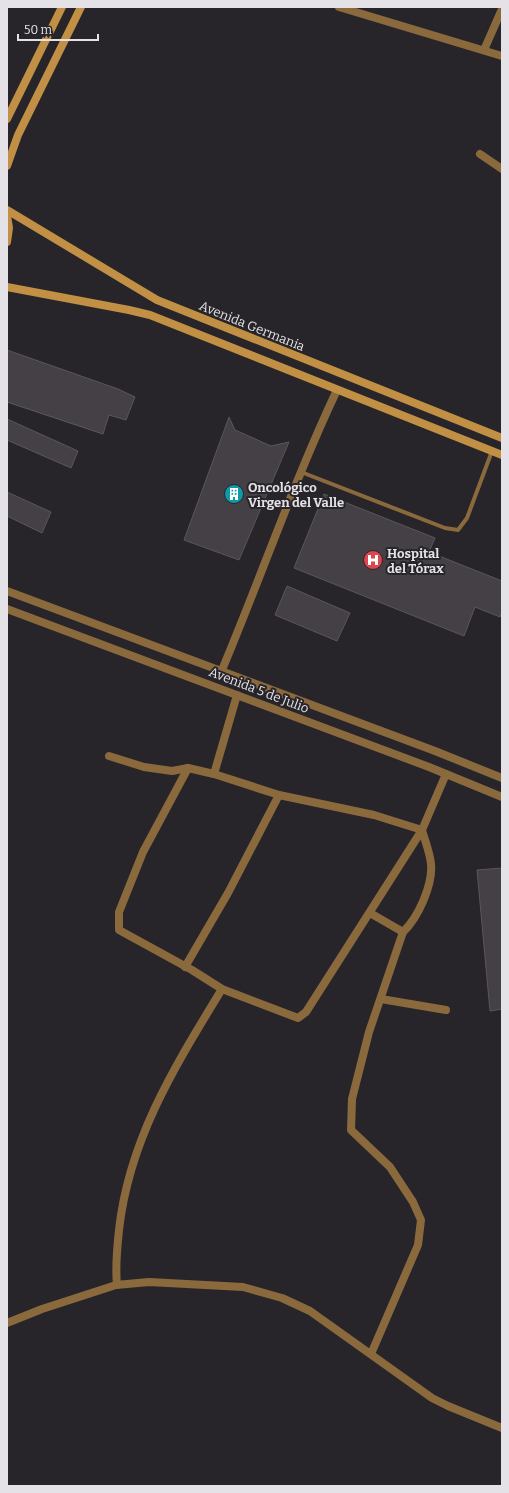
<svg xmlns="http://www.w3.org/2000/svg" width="509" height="1493" font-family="Bitter,serif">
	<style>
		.building { fill: #444046; stroke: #5a565c }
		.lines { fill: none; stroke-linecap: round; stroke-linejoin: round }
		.lane { stroke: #8a6a3d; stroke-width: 4 }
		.street { stroke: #8a6a3d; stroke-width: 8 }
		.secondary { stroke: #c29044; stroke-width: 8 }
		.labels { text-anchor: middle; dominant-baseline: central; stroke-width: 4; stroke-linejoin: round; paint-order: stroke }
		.street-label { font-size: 13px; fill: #e4e2e6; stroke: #28252a }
		.poi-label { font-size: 13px; font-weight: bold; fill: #e4e2e6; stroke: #28252a; text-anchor: start }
	</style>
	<rect width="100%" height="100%" fill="#28252a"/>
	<g class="building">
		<polygon points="7,350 118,389 135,397 126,420 109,415 103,434 7,402"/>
		<polygon points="229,417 235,430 271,446 289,442 239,560 184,540"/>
		<polygon points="7,419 78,451 71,468 7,440"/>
		<polygon points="7,492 51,512 42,533 7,516"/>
		<polygon points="324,494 435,538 429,552 502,581 502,611 500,617 475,607 464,636 294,568"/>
		<polygon points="287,586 350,613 337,641 275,615"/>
		<polygon points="502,868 502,1009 490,1011 477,870"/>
	</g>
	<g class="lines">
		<polyline class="lane" points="301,472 445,528 458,530 467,518 492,451"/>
		<g class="street">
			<polyline points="339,7 502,56"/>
			<polyline points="484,50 502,9"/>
			<polyline points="480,154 502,169"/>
			<polyline points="7,591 435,751 502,778"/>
			<polyline points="7,609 429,767 502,797"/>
			<path d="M222,670C261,577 294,481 337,390"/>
			<path d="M109,756L144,767L172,771L188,768L214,774L279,795L374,815L422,830C425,841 430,853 431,864C433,885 418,918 403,932L369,1032L352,1099L351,1130L390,1167L413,1202L421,1220L418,1245L371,1354"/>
			<polyline points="188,768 143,852 119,912 119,930 192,970 222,989 298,1018 306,1012 422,830 446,774"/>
			<polyline points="214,774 237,695"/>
			<polyline points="370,913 403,932"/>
			<polyline points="185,967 228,893 279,795"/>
			<polyline points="381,999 446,1010"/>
			<path d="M117,1285C115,1266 117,1249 119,1230C129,1139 175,1066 222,989"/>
			<polyline points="7,1323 42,1309 116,1285 149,1282 243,1287 282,1298 310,1311 432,1398 448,1406 502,1428"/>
		</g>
		<g class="secondary">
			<polyline points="7,119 62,7"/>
			<polyline points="7,166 18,135 81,7"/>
			<polyline points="7,210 157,300 502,438"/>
			<polyline points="7,216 9,228 7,242"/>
			<polyline points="7,287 129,310 150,315 502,455"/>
		</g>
	</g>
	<defs>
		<g id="building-disc" transform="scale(1)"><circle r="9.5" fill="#0f9aa8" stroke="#28252a"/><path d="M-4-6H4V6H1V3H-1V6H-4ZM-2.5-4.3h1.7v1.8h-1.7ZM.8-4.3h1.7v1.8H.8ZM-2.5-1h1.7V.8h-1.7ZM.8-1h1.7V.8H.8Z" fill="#fff"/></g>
		<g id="hospital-disc" transform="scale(1)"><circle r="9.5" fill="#e0444e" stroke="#28252a"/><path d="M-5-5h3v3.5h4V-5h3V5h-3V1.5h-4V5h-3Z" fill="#fff"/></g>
	</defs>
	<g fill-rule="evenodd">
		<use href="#building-disc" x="234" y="494"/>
		<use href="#hospital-disc" x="373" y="560"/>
	</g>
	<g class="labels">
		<g class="street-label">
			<text transform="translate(252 326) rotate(22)">Avenida Germania</text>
			<text transform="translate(259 690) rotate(21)">Avenida 5 de Julio</text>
		</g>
		<g class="poi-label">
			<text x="248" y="487">Oncológico<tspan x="248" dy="15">Virgen del Valle</tspan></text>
			<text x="387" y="553">Hospital<tspan x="387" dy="15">del Tórax</tspan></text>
		</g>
	</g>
	<rect width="509" height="1493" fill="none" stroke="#e4e2e6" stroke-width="16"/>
	<path d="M18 34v6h80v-6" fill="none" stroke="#e4e2e6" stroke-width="2"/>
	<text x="24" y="34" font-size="12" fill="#e4e2e6" stroke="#28252a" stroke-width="3" paint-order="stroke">50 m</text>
</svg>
